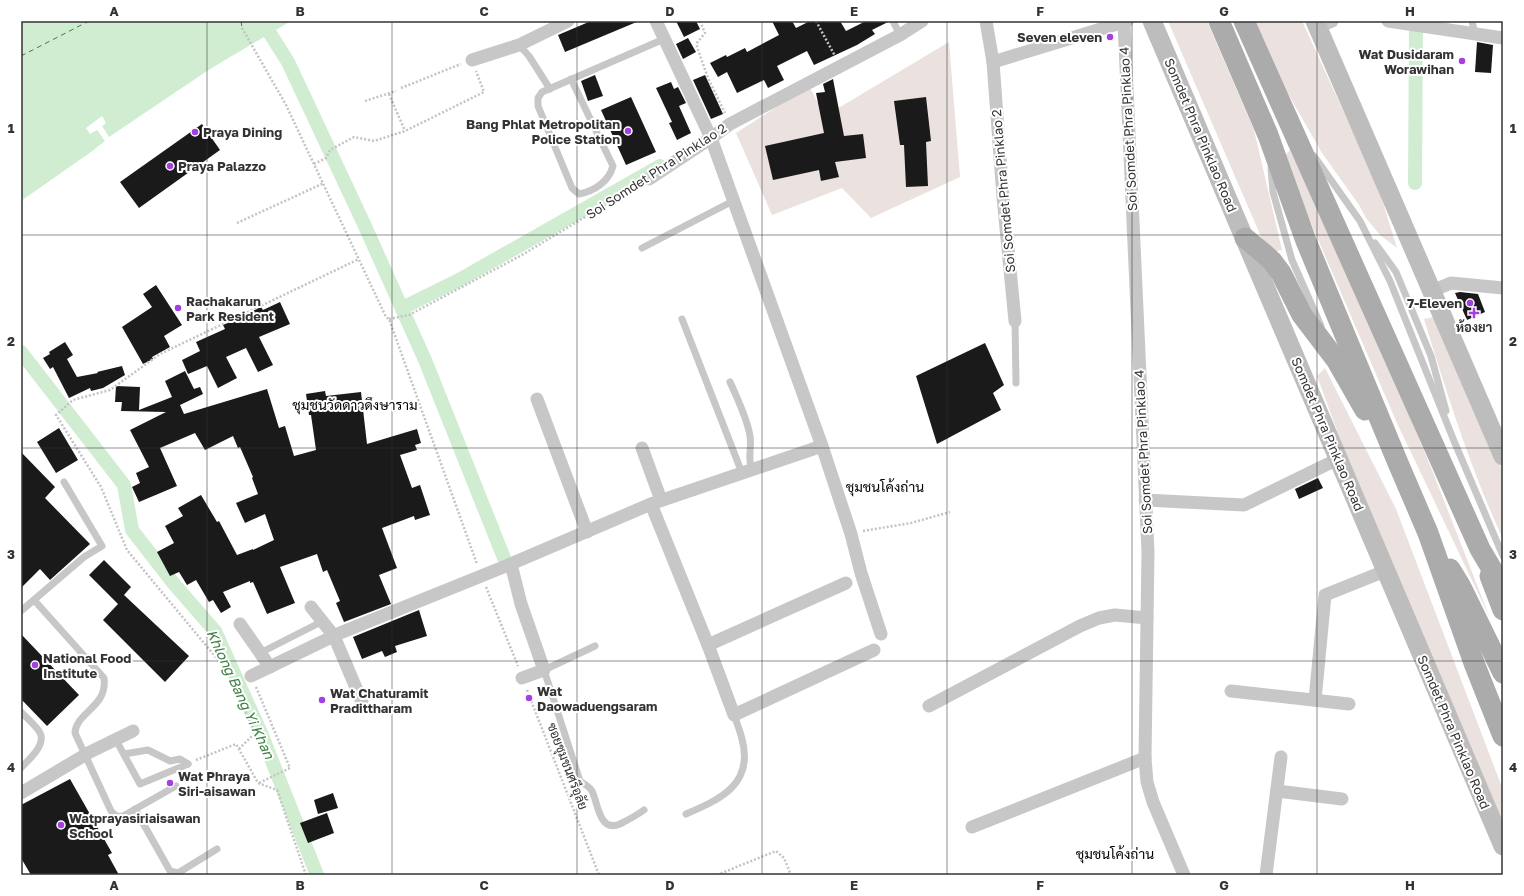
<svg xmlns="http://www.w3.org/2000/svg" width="1524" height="896" font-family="'Golos Text',Sarabun,sans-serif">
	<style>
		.green { fill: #ebe1df }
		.water { fill: #d0edd2 }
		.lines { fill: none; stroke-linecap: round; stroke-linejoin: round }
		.canal { stroke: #d0edd2; stroke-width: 14 }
		.ferry { stroke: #3b8041; stroke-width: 1; stroke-dasharray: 5 4; stroke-linecap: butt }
		.building { fill: #1a1a1a }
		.path { stroke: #c3c3c3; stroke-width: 2.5; stroke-dasharray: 2 2; stroke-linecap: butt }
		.lane { stroke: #c7c7c7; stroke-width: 7 }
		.street { stroke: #c7c7c7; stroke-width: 13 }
		.secondary { stroke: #bdbdbd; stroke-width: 19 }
		.primary { stroke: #ababab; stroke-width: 21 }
		.grid { fill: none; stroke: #333; stroke-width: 1; stroke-opacity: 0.55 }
		.poi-dot { fill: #a43fe0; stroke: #fff; stroke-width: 1.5 }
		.labels { text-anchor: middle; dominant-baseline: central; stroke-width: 4; stroke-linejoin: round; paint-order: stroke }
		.poi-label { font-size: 13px; font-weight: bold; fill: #333; stroke: #fff; text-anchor: start }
		.street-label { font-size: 13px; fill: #333; stroke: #fff }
		.neighbourhood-label { font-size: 14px; fill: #000; stroke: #fff }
		.water-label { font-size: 14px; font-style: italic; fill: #3b8041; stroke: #fff }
		.neatline { fill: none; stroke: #333; stroke-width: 1.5 }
		.grid-label { font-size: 13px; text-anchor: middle; font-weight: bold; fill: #333 }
	</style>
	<rect width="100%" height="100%" fill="#fff"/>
	<g class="green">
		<polygon points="1168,21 1207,21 1254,130 1282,250 1268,253"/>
		<polygon points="1253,21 1302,21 1378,187 1397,248 1380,235 1366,218 1359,205 1322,153 1279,78"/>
		<polygon points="949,42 960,177 871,218 842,188 772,215 736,133 809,86 825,116"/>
		<polygon points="1290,150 1363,306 1432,470 1490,618 1397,423 1283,158"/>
		<path d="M1434,317L1440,325L1503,472V539C1470,468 1447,394 1424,319Z"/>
		<polygon points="1325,368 1396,509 1503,790 1503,826 1360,493 1317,376"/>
	</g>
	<polygon class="water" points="21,21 291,21 210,69 109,137 102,126 106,123 102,116 86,128 90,134 97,130 105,141 91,152 21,201"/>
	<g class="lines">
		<g class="canal">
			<polyline points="262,21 288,62 364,224 425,360 504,558"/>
			<polyline points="1415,183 1416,21"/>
			<polyline points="402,308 459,280 660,166"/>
			<polyline points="21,352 124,485 132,530 174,584 215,631 261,733 317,875"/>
		</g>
		<g class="ferry">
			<polyline points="241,21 242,28"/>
			<polyline points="21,56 89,21"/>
		</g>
	</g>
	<g class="building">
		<polygon points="591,21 639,21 565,52 558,35"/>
		<polygon points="676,21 696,21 700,29 684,37"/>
		<polygon points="772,21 792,21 796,28 810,21 840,21 846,31 866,21 888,21 888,22 872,30 875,34 857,45 814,65 807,51 777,66 784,80 768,88 764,80 737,93 727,72 718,77 710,63 726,55 727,57 745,48 747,52 779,35"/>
		<polygon points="688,38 696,52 683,59 676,44"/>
		<polygon points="1477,42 1493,45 1491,73 1475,72"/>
		<polygon points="595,75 603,96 588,101 581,81"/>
		<polygon points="705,75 723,114 711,119 693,80"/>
		<polygon points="833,79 844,136 863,134 866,158 835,162 839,177 821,181 819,170 773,180 765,146 824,133 816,93 825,92 823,84"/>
		<polygon points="671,82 674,89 678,87 686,103 679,106 691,133 677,140 669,123 672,122 656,88"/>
		<polygon points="631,97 656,152 626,165 601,110"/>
		<polygon points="926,97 931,141 926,142 928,186 906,187 904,145 900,145 894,101"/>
		<polygon points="202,124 220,150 139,208 120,182"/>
		<polygon points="156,285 182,325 164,336 170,347 152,357 153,359 143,364 122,327 152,307 143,294"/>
		<polygon points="1460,292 1478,294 1485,312 1467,320 1455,293"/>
		<polygon points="280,302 290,324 259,337 273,365 258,372 246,348 226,357 237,378 218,388 207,366 188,374 182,360 200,351 196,342 225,329 223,325 261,307 263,310"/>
		<polygon points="65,342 73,355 67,359 77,377 98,373 97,372 122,366 125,375 103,388 91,391 90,388 69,398 53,367 50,369 43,358 50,354 49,352"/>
		<polygon points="985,343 1004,385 993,393 1001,410 937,444 916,376"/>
		<polygon points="185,371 194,389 200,387 203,394 180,405 184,414 267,389 279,428 285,426 294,456 316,450 311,415 309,415 306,394 325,391 326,396 361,392 367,444 417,429 421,443 415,445 417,450 400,455 412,488 420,485 430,515 415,520 414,516 382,528 397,568 379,575 391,604 344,622 336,603 340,601 327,570 323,572 317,554 280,567 295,603 267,614 253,582 250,583 250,581 223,592 231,607 221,613 213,600 209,602 196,580 187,585 179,572 170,576 157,552 174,543 165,526 183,516 178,508 201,495 217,522 219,521 237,555 253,549 253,550 274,540 265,514 245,523 236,503 258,494 252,478 253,477 240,447 238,448 233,436 205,450 195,433 160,448 177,486 139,502 132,487 140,483 136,473 149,467 130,430 166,412 121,411 122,402 115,402 116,386 140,387 139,410 172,397 165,381"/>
		<polygon points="59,428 78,460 56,473 37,442"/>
		<polygon points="21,452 55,487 45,498 90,544 50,580 40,569 21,588"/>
		<polygon points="1318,478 1323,488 1299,499 1295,489"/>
		<polygon points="104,560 131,587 124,595 189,656 165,682 103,620 118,604 89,575"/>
		<polygon points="419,610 427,636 395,646 397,652 385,657 382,651 362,659 353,637"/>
		<polygon points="21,634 79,695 47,726 21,699"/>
		<polygon points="70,779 112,853 108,855 119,875 31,875 21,858 21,805"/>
		<polygon points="333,793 338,808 318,814 314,800"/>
		<polygon points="327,813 334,833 308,843 300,823"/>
	</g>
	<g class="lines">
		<g class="path">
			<polyline points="700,21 705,33 697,43 697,47 708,78 725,113"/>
			<polyline points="816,21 835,56"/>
			<polyline points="242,28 286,105 386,317 389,319 477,564"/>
			<polyline points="401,88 461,64"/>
			<polyline points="389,94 405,131"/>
			<polyline points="365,101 396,91"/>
			<polyline points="314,164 326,158 330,150 354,137 374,141 405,131 484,92 476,71"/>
			<polyline points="237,223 324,183"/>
			<polyline points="389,319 409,315 522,255 638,185"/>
			<polyline points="863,531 911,523 950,512"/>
			<polyline points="486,587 518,666"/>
			<polyline points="256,687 290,768 259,783"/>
			<polyline points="527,690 599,875"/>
			<polyline points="239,749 255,733 228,672 127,550 101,487 56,415 73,400 110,390 160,354 359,259"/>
			<polyline points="196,760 236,744 258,783 277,790 306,875"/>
			<polyline points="717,875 776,851 784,858 791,875"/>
		</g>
		<g class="lane">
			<polyline points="893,21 900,35"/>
			<polyline points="1472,21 1475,34"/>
			<polyline points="519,45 529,56 550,89"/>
			<path d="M571,79L613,166C609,181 595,191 579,194L572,188L538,106V98L542,92L664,39"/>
			<polyline points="1314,156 1360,221 1390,281 1454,441 1503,556"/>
			<polyline points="1271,168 1273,192 1292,260 1321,326"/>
			<polyline points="1375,243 1396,272 1431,356 1446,411"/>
			<polyline points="642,248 733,201"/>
			<polyline points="682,319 742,473"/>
			<polyline points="1015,321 1016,383"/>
			<path d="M730,382C736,395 748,422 750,436C752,449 747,457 752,470"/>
			<path d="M34,600L104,678C108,707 76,712 75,733L111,811C115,816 118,817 123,816L176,786"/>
			<polyline points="21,611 84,557 102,546 64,482"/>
			<path d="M595,646L544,670L580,781C584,784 590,787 592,791C598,803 599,833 620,824C628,820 637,815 644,810"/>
			<polyline points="260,653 323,621"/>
			<path d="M21,712C27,718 34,724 39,731C48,744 29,759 21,768"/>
			<polyline points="116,740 140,784 188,764"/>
			<polyline points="124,754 148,750 170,761 180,759 188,764"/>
			<polyline points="135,809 170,871 178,873 217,849"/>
			<path d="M686,814C721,799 754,784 742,739C740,731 737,723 734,715"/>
		</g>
		<g class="street">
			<polyline points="656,21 711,138 822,446 851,534 861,573 881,634"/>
			<polyline points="986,21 993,62 1003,197 1015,321"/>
			<polyline points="1388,21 1503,38"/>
			<polyline points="1124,23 1148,552 1145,758 1147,782 1153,802 1184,875"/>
			<polyline points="1318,27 1332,21"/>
			<polyline points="472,60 519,45 568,21"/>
			<polyline points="993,62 1127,21"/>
			<polyline points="649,179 711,138 730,124 900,35 922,21"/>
			<polyline points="1432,291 1451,283 1503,288"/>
			<polyline points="537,399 587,532"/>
			<polyline points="642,448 661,500"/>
			<polyline points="1145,500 1244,505 1338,459"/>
			<polyline points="651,504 708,645 734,715 874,650"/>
			<polyline points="511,564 521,604 544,670 522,678"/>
			<polyline points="311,607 334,636 362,702"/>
			<polyline points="240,624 270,667"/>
			<polyline points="708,645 846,583"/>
			<polyline points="251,676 340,633 506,566 651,504 822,446"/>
			<polyline points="1231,691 1349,704"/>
			<polyline points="1315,700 1325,595 1385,571"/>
			<polyline points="929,706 1080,626 1099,618 1115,615 1147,618"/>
			<polyline points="1277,791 1342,799"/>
			<polyline points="21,793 90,752 133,731"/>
			<polyline points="972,827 1145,758"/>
			<polyline points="1266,875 1281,757"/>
		</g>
		<g class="secondary">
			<polyline points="1152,21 1503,846"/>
			<polyline points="1315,21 1503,456"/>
		</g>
		<g class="primary">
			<polyline points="1219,21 1268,135 1306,241 1398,463 1428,533 1474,663 1503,736"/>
			<polyline points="1244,21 1480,549 1503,588"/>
			<polyline points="1245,238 1262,252 1272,261 1281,273 1302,315 1337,361 1365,410"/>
			<polyline points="1450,569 1461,587 1503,673"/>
			<polyline points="1490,576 1503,610"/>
		</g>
	</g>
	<path class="grid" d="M207,21V875M392,21V875M577,21V875M762,21V875M947,21V875M1132,21V875M1317,21V875M21,235H1503M21,448H1503M21,661H1503"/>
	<g class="poi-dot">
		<circle cx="1110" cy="37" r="4"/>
		<circle cx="1462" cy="61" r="4"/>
		<circle cx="628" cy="131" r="4"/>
		<circle cx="195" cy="132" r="4"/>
		<circle cx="170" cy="166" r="4"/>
		<circle cx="1470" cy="303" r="4"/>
		<circle cx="178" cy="308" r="4"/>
		<path d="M1472 307h4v4h4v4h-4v4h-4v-4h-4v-4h4z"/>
		<circle cx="35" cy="665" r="4"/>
		<circle cx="529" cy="698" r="4"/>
		<circle cx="322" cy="700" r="4"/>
		<circle cx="170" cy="783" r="4"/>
		<circle cx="61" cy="825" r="4"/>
	</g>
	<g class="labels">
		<g class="poi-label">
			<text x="1102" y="37" text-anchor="end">Seven eleven</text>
			<text x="1454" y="54" text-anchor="end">Wat Dusidaram<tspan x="1454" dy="15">Worawihan</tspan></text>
			<text x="620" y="124" text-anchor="end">Bang Phlat Metropolitan<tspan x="620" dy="15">Police Station</tspan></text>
			<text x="203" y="132">Praya Dining</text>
			<text x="178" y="166">Praya Palazzo</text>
			<text x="186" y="301">Rachakarun<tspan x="186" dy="15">Park Resident</tspan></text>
			<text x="1462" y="303" text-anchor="end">7-Eleven</text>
			<text x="1474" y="327" text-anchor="middle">ห้องยา</text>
			<text x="43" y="658">National Food<tspan x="43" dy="15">Institute</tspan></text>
			<text x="537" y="691">Wat<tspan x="537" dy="15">Daowaduengsaram</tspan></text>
			<text x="330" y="693">Wat Chaturamit<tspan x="330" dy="15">Pradittharam</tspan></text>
			<text x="178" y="776">Wat Phraya<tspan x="178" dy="15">Siri-aisawan</tspan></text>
			<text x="69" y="818">Watprayasiriaisawan<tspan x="69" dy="15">School</tspan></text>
		</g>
		<g class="street-label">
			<text transform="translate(1128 129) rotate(-93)">Soi Somdet Phra Pinklao 4</text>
			<text transform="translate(1201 135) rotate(67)">Somdet Phra Pinklao Road</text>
			<text transform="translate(656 171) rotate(-33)">Soi Somdet Phra Pinklao 2</text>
			<text transform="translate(1003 191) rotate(-95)">Soi Somdet Phra Pinklao 2</text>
			<text transform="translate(1328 434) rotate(67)">Somdet Phra Pinklao Road</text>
			<text transform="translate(1143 452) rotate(-93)">Soi Somdet Phra Pinklao 4</text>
			<text transform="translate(1454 732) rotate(67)">Somdet Phra Pinklao Road</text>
			<text transform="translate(568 766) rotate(69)">ซอยชุมชนศรีอุลัย</text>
		</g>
		<g class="neighbourhood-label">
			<text x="355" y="404">ชุมชนวัดดาวดึงษาราม</text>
			<text x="885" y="486">ชุมชนโค้งถ่าน</text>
			<text x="1115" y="853">ชุมชนโค้งถ่าน</text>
		</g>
		<g class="water-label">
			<text transform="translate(241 694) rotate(65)">Khlong Bang Yi Khan</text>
		</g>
	</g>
	<rect width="1524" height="896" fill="none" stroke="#ffffff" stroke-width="44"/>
	<rect x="22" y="22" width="1480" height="852" class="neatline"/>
	<g class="grid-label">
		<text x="114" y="16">A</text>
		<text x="300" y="16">B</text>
		<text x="484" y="16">C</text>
		<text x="670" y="16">D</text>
		<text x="854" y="16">E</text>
		<text x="1040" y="16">F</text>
		<text x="1224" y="16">G</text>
		<text x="1410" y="16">H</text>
		<text x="11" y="133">1</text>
		<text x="1513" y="133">1</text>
		<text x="11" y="346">2</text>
		<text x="1513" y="346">2</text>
		<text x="11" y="559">3</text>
		<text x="1513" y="559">3</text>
		<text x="11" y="772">4</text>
		<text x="1513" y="772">4</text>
		<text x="114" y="890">A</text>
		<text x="300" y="890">B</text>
		<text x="484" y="890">C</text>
		<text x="670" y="890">D</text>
		<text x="854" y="890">E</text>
		<text x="1040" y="890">F</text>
		<text x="1224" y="890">G</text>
		<text x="1410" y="890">H</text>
	</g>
</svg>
